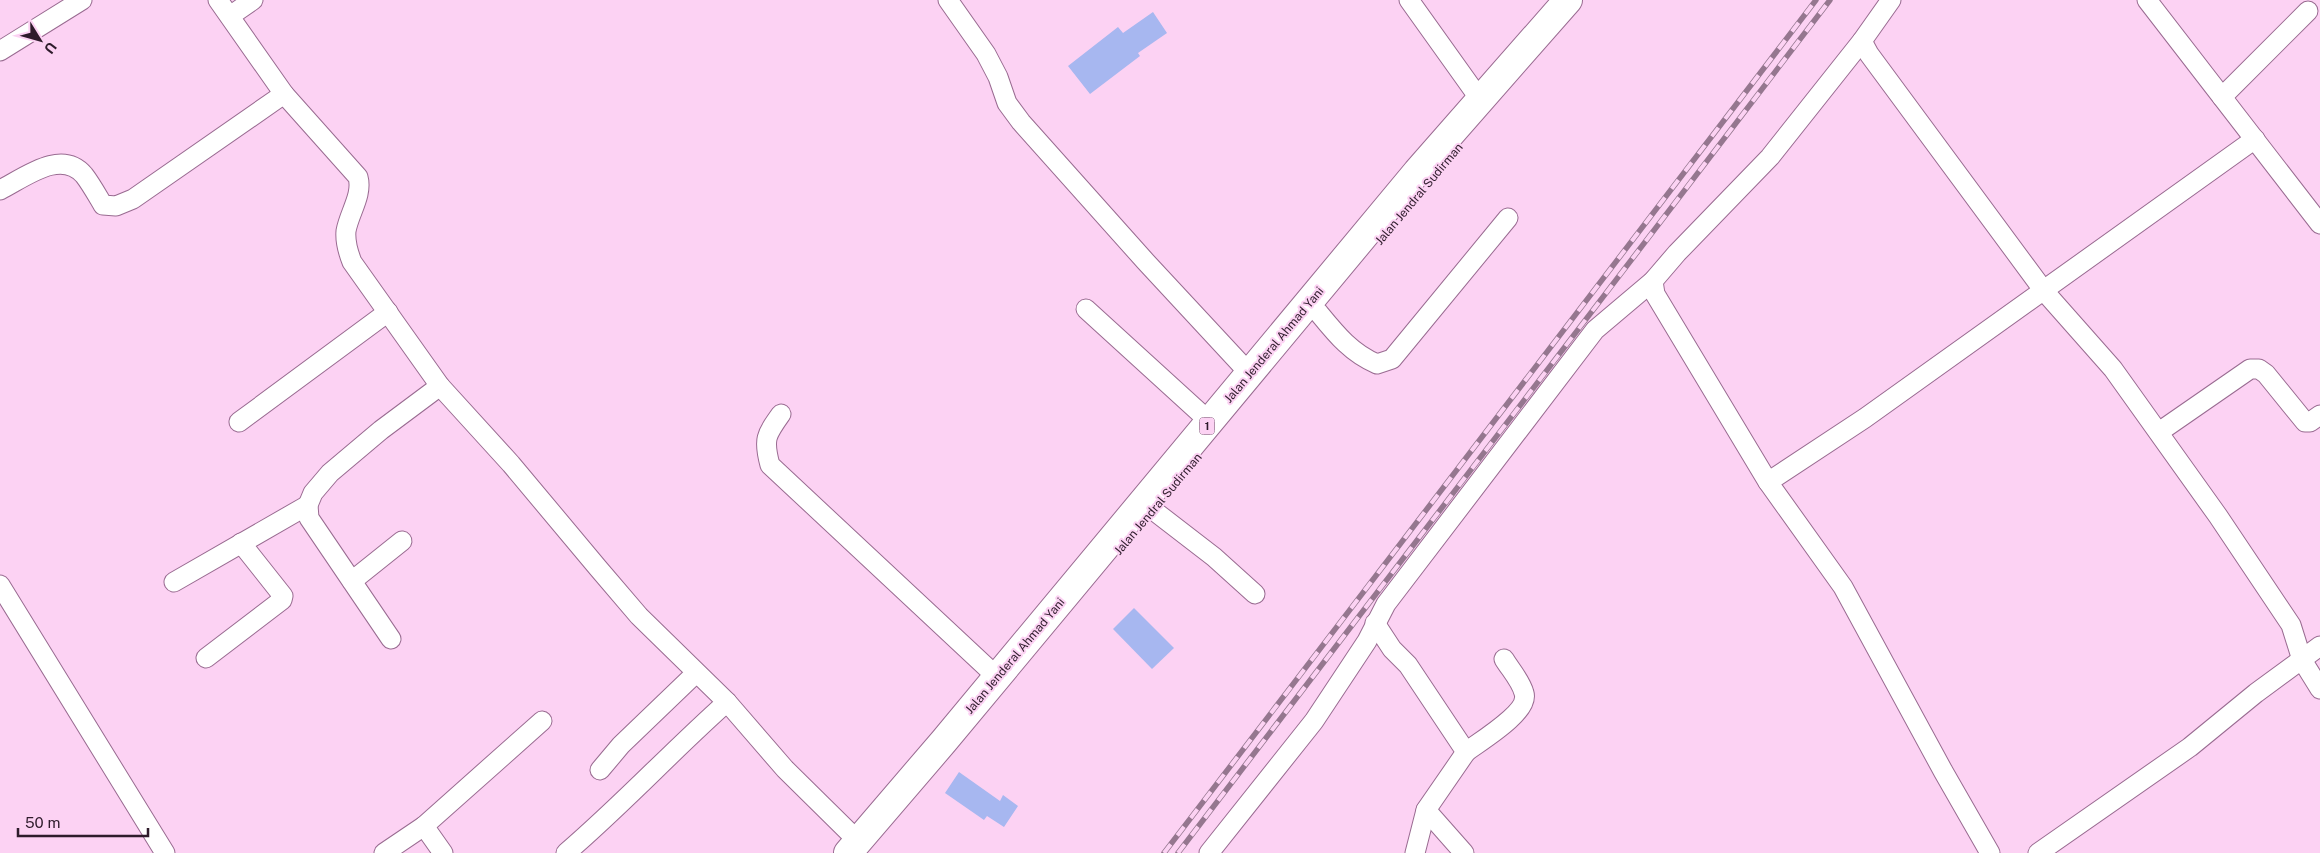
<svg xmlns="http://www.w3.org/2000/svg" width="2320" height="853" font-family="'Public Sans',sans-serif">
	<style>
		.building { fill: #a7b7f0 }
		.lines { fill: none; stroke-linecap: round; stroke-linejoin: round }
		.minor-casing { stroke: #996b91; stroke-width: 21 }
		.highway-casing { stroke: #996b91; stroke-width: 30 }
		.minor { stroke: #fff; stroke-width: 19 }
		.highway { stroke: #fff; stroke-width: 28 }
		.rail-casing { stroke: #95778f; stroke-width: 5.5 }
		.rail { stroke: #fcd2f3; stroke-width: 4; stroke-dasharray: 11; stroke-linecap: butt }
		.labels { text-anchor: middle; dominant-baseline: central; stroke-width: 4; stroke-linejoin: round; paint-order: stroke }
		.shield { fill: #fcd2f3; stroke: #6c5267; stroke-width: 1 }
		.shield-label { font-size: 11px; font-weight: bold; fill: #2e1b2b }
		.street-label { font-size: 12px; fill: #2e1b2b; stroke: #fcd2f3 }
	</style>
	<rect width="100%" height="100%" fill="#fcd2f3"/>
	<g class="building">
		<polygon points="1153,12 1167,33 1138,53 1140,56 1090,94 1068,66 1118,27 1123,33"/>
		<polygon points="1134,608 1174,648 1152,669 1113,629"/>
		<polygon points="959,772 1000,801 1003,795 1018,806 1004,827 987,816 984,820 945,793"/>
	</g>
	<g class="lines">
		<g class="minor-casing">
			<g id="minor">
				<path d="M218,0L284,94L358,177C363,195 349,213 346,231C345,242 348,252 352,262L440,386L511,464L598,568L639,616L727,702L785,769L858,841"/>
				<polyline points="948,0 986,54 998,77 1007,103 1021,122 1146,262 1250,374"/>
				<polyline points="1409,0 1479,98"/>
				<polyline points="2147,0 2320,224"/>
				<polyline points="230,16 253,0"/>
				<polyline points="1862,41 1869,54 2044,291 2113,369 2218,516 2291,625 2302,660 2320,689"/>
				<polyline points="0,51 82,0"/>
				<polyline points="2222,97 2308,11"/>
				<path d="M0,190C24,178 61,148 84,175C91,184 97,195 103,205L116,206L133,199L284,94"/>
				<polyline points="1653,281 1655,294 1768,482"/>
				<polyline points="1086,309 1210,422"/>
				<path d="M1318,312C1336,334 1351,353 1377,364L1392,359L1508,218"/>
				<path d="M781,414C766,435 763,439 770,465L997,677"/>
				<polyline points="239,422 388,312"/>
				<polyline points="2159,432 2250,369 2259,369 2266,374 2305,422 2310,422 2320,415"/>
				<polyline points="1153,510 1214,557 1255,594"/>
				<polyline points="352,581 402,541"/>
				<polyline points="174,582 308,505"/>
				<polyline points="0,585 165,853"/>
				<polyline points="1375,623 1392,649 1408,665 1466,752 1426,810 1415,853"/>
				<polyline points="391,639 309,518 308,505 313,493 330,473 381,430 440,386"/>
				<polyline points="206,658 282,600 283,596 241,543"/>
				<path d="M1466,752C1479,742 1530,712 1524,693C1521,681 1510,669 1504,659"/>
				<polyline points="600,770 621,745 696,673"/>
				<polyline points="1426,810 1464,853"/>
				<polyline points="424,826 443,853"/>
				<polyline points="384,853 424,826 542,721"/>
				<path d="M566,853C622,805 672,751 727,702"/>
				<polyline points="1209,853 1314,721 1367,641 1386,604 1595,330 1653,281 1677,253 1770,157 1862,41 1891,0"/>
				<polyline points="1990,853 1943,771 1843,587 1768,482 1865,418 2255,139"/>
				<polyline points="2038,853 2190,747 2256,693 2320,646"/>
			</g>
		</g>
		<g class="highway-casing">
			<polyline id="highway" points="848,853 944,741 1417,172 1568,0"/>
		</g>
		<use href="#minor" class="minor"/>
		<use href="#highway" class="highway"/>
		<g class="rail-casing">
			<g id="rail">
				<polyline points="1164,853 1816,0"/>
				<polyline points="1178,853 1830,0"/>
			</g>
		</g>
		<use href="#rail" class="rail"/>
	</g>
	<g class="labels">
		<rect class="shield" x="1199.5" y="417.5" width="15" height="17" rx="4"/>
		<g class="shield-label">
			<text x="1207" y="426">1</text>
		</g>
		<g class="street-label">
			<text transform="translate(1419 194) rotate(-50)">Jalan Jendral Sudirman</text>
			<text transform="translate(1274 345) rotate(-50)">Jalan Jenderal Ahmad Yani</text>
			<text transform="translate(1158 504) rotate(-50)">Jalan Jendral Sudirman</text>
			<text transform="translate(1015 656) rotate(-50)">Jalan Jenderal Ahmad Yani</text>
		</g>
	</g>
	<g transform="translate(40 40) rotate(127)" stroke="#fcd2f3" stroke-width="4" paint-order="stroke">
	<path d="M0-4L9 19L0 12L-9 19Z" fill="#2e1b2b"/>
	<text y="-8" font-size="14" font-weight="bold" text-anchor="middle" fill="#2e1b2b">U</text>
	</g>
	<path d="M18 828v8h130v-8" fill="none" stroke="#2e1b2b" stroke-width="2.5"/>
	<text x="25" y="828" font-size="15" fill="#2e1b2b" stroke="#fcd2f3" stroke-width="4" paint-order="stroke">50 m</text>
</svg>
